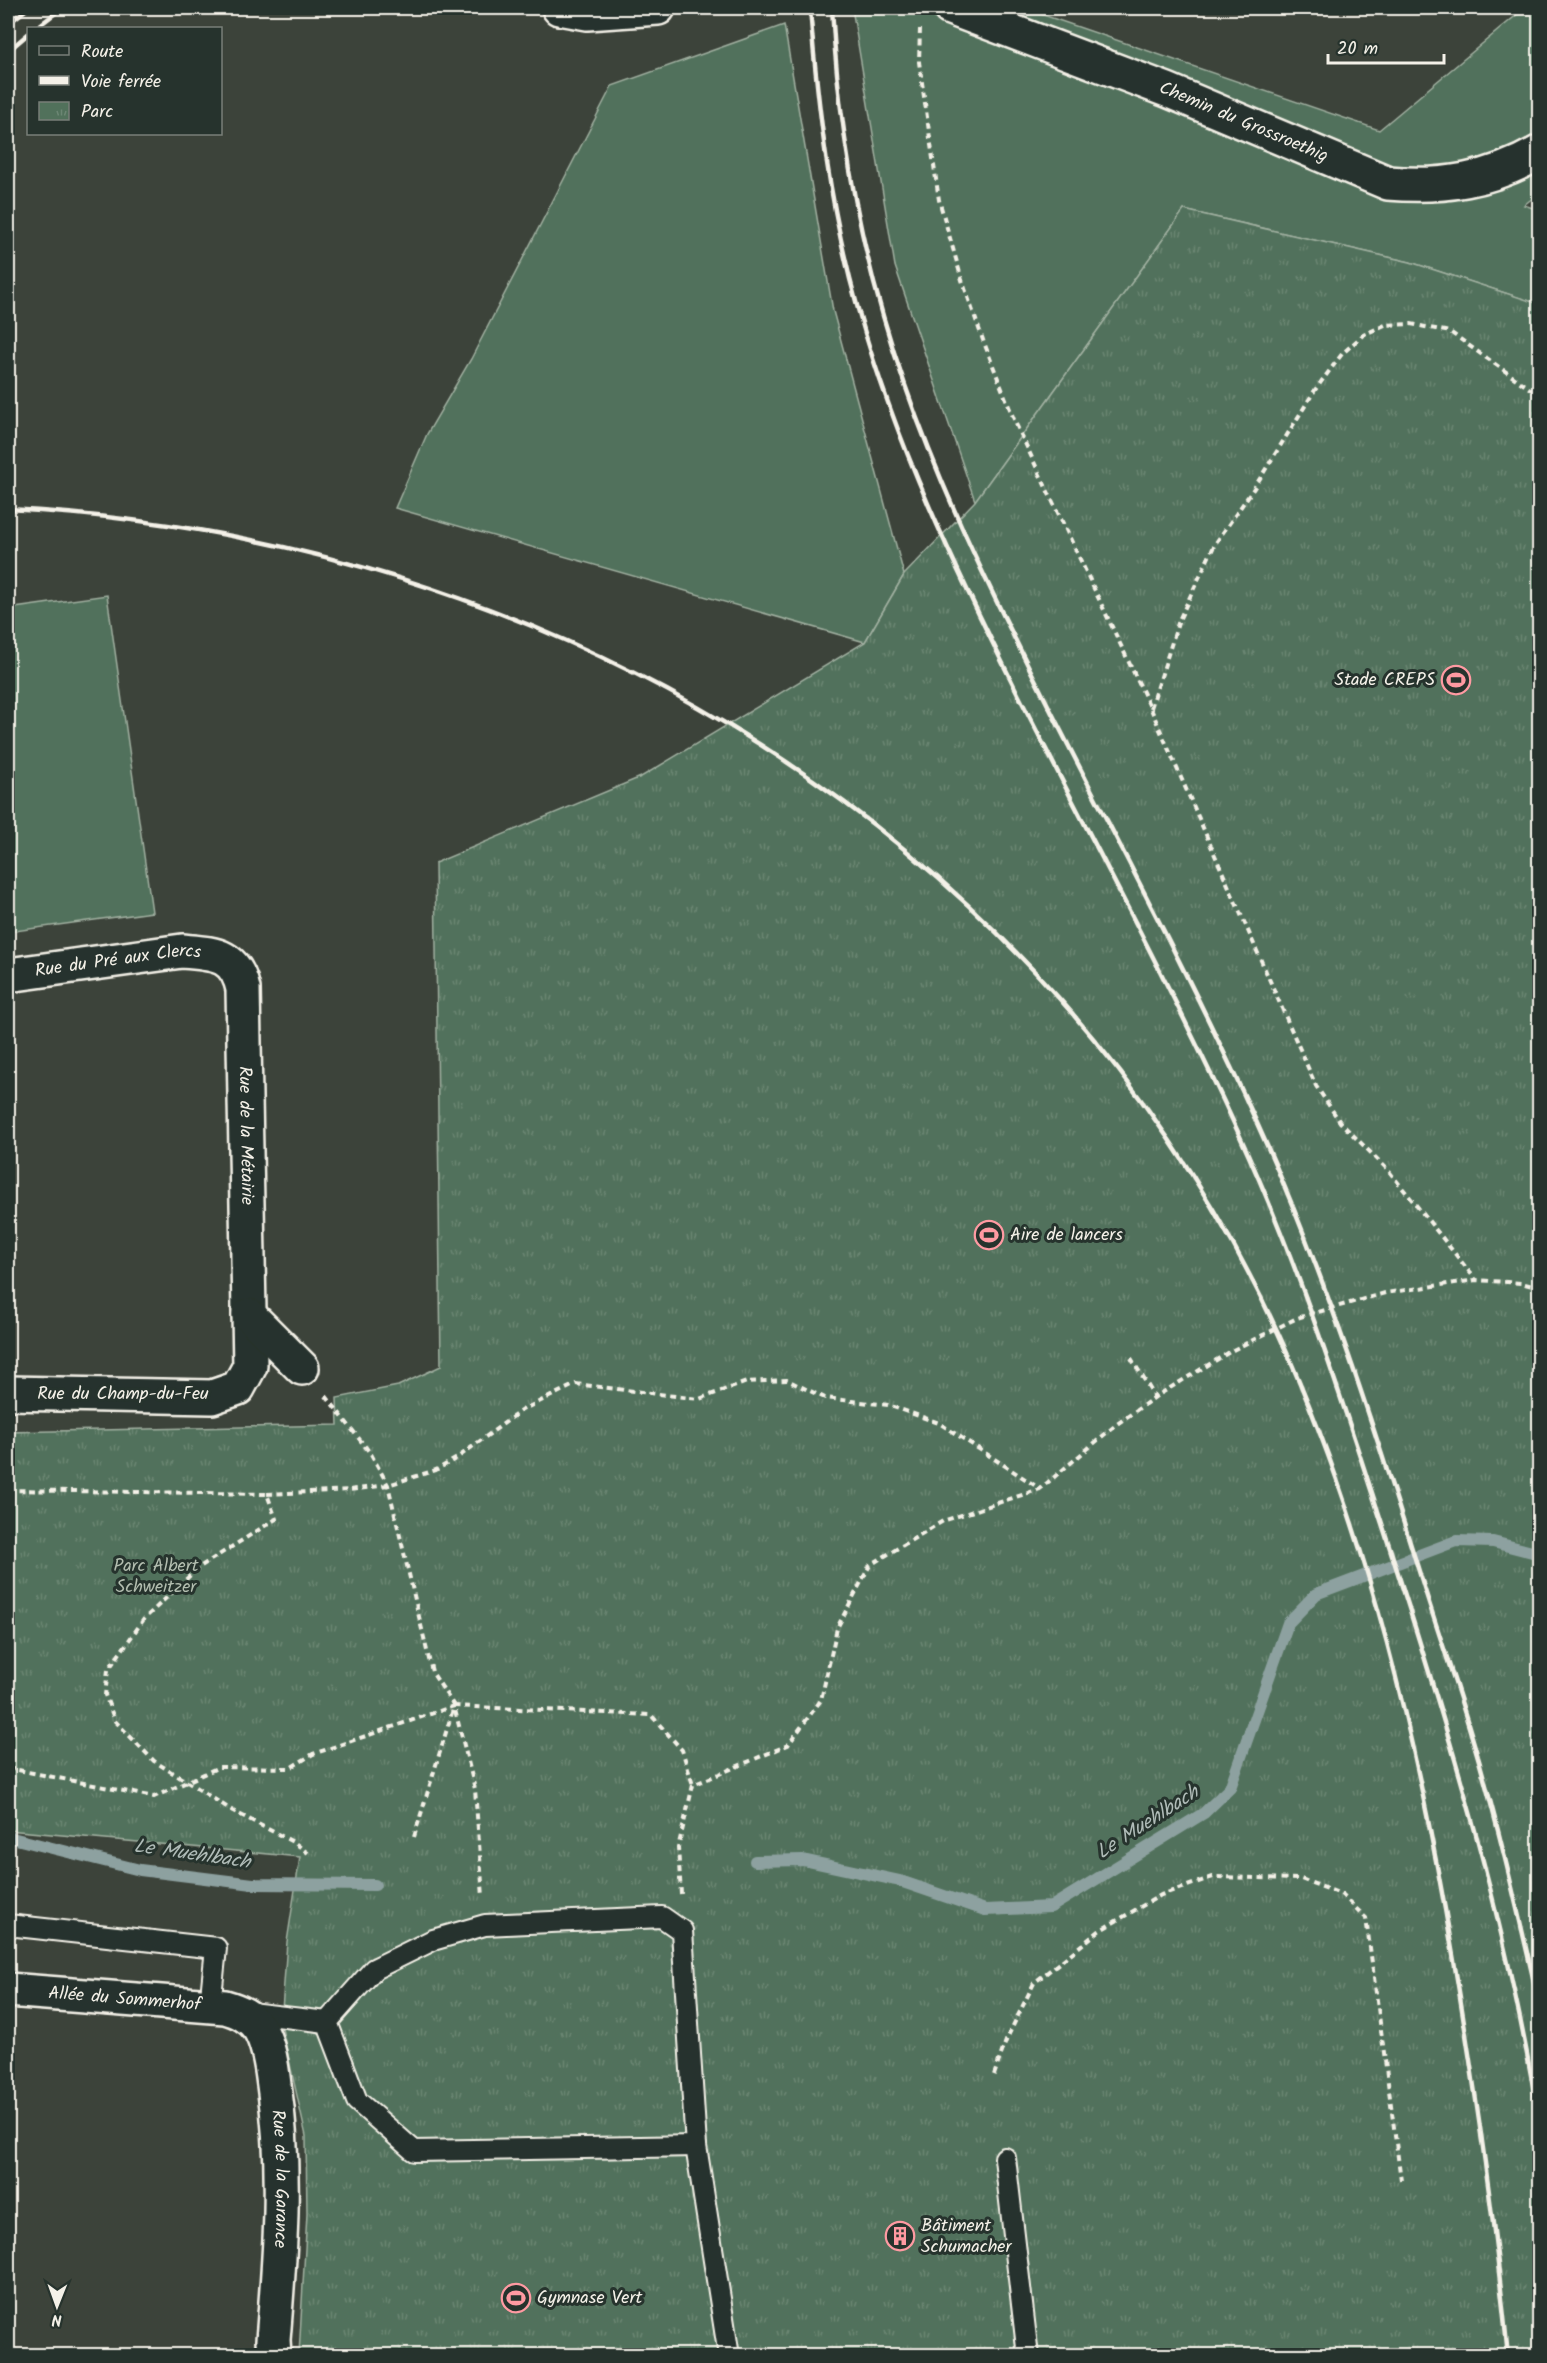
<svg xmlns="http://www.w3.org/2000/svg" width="1547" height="2363" font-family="Kalam,sans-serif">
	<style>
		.green { fill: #51715b; stroke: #a2b1a2; stroke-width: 1.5 }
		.park { fill: url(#park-tufts); stroke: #a2b1a2; stroke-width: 1.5 }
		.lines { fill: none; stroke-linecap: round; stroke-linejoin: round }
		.stream { stroke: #8da1a0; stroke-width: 12 }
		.service-casing { stroke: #f4f1e8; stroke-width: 24 }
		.minor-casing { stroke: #f4f1e8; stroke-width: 38 }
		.path { stroke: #f4f1e8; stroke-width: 4; stroke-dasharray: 6 4.5; stroke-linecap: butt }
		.service { stroke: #26332d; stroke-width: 20 }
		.minor { stroke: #26332d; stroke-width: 33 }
		.rail { stroke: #f4f1e8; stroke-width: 4.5 }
		.labels { text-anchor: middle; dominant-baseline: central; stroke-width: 6; stroke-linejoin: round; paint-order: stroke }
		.street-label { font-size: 18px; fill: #f4f1e8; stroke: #26332d }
		.poi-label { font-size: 18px; fill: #f4f1e8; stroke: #26332d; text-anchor: start }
		.park-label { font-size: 18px; fill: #b3beb0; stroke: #26332d }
		.water-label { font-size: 20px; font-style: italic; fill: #b0bcb8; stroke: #26332d }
	</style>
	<defs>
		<pattern id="park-tufts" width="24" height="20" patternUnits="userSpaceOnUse" patternTransform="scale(1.5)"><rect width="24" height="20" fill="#51715b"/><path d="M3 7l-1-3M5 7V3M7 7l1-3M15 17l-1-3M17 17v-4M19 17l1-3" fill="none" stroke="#6b8673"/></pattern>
	</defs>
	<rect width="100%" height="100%" fill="#3c433a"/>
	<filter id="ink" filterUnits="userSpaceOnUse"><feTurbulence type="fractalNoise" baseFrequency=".0167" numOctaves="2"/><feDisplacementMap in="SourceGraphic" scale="12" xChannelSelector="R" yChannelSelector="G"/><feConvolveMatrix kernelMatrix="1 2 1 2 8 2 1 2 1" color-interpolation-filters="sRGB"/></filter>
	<g filter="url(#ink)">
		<g class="green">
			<polygon points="852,8 1023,8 1379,130 1525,8 1539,8 1539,193 1524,205 1539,210 1539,304 1410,262 1184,210 975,501 895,266"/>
			<polygon points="784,25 833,311 904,575 865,642 395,508 427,434 471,359 612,86"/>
			<polygon points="107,595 152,912 8,932 8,609"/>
		</g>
		<polygon class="park" points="1184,210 1410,262 1539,304 1539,2355 299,2355 307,2214 306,2136 281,2024 287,1942 300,1857 8,1830 8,1432 338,1425 337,1398 398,1386 441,1366 435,863 641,777 865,642 904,575 975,501"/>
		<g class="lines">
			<g class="stream">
				<polyline points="8,1837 140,1870 253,1884 375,1885"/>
				<polyline points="755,1861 803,1860 900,1881 985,1910 1051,1907 1204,1813 1230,1788 1288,1623 1316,1594 1456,1541 1493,1542 1540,1554"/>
			</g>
			<g class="service-casing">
				<g id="service">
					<polygon points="662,1917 682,1931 696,2146 414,2151 357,2101 327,2022 374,1969 433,1940 485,1925"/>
					<polyline points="8,1925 216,1948 210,2006"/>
					<polyline points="243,2012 327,2022"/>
					<polyline points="696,2146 729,2356"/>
					<polyline points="1005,2158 1028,2356"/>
				</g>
			</g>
			<g class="minor-casing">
				<g id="minor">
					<polyline points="559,8 587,13 658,8"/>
					<path id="s1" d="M950,8L1167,90L1388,183C1443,188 1491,180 1540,152"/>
					<path id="s2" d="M8,975L182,951C214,954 235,953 243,989L250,1366L238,1388L212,1397L8,1393"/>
					<polyline points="249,1315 302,1368"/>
					<path id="s3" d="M8,1990L225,2007C239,2011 250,2016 259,2028C269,2044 272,2068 274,2085C287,2170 280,2255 273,2340L274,2356"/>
				</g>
			</g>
			<g class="path">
				<polyline points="920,29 919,62 939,200 962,280 983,340 1015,422 1151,709 1316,1086 1340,1122 1388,1170 1476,1280"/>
				<polyline points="1151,708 1179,620 1215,544 1254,488 1315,390 1342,354 1363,335 1385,325 1411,324 1450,332 1540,396"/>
				<polyline points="1131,1358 1155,1397"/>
				<polyline points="326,1396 371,1454 388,1485 432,1672 454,1706 475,1789 483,1897"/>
				<polyline points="8,1490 267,1494 276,1519 198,1568 144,1619 108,1670 105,1695 115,1721 154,1761 233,1811 295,1843 308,1853"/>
				<polyline points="267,1494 349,1490 388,1485 436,1470 457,1458 522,1410 576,1384 699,1399 747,1382 787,1380 825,1398 888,1405 939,1423 1039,1488"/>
				<polyline points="8,1768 154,1797 219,1767 290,1768 313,1754 454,1706"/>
				<polyline points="414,1837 454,1706 651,1715 682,1750 693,1785"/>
				<polyline points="681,1894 678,1848 693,1785 788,1745 821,1700 837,1628 870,1565 943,1521 1040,1489 1117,1424 1155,1397 1233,1350 1297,1318 1385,1293 1476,1280 1521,1283 1540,1288"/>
				<polyline points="994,2075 1007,2038 1034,1983 1099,1931 1161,1895 1213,1877 1301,1879 1341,1894 1366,1918 1401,2180"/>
			</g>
			<use href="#service" class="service"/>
			<use href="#minor" class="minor"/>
			<g class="rail">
				<path d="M810,8C818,110 830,210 858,309C896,445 956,570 1019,696C1092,841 1170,984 1238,1132C1298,1262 1342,1400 1386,1536C1449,1731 1508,1926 1540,2128"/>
				<path d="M832,8C839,135 863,265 905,385C946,504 1003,616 1059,727C1126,858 1195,987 1256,1121C1324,1270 1374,1427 1423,1584C1439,1635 1457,1686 1472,1737C1499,1826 1519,1917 1540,2008"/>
				<polyline points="8,24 28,8"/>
				<polyline points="36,28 62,8"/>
				<polyline points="8,51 28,34"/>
				<path d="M8,509C549,536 1049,835 1279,1335C1369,1533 1418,1747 1454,1961C1476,2092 1495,2223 1508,2356"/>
			</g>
		</g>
	</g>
	<defs>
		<g id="stadium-ring" transform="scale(1.5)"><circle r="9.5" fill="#26332d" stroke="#ff9aa2" stroke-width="1.5"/><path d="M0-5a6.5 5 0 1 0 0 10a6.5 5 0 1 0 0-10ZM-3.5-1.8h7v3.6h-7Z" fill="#ff9aa2"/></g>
		<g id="building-ring" transform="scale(1.5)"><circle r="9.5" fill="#26332d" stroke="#ff9aa2" stroke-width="1.5"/><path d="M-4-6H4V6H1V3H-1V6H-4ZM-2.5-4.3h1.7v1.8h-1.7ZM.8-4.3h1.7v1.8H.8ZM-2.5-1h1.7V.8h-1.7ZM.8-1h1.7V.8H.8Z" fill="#ff9aa2"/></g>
	</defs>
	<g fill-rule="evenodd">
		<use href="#stadium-ring" x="1456" y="680"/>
		<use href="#stadium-ring" x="989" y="1235"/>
		<use href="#building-ring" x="900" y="2236"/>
		<use href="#stadium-ring" x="516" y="2298"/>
	</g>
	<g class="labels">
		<g class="street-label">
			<text stroke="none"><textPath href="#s1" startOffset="315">Chemin du Grossroethig</textPath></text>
			<text stroke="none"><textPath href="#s2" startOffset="111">Rue du Pré aux Clercs</textPath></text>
			<text stroke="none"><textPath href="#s2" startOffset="402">Rue de la Métairie</textPath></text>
			<text x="123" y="1394">Rue du Champ-du-Feu</text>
			<text stroke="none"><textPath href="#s3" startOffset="117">Allée du Sommerhof</textPath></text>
			<text stroke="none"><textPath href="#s3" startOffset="412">Rue de la Garance</textPath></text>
		</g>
		<g class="poi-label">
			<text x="1435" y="680" text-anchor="end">Stade CREPS</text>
			<text x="1010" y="1235">Aire de lancers</text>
			<text x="921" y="2226">Bâtiment<tspan x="921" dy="21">Schumacher</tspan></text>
			<text x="537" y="2298">Gymnase Vert</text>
		</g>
		<g class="park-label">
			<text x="156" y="1566">Parc Albert<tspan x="156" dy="21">Schweitzer</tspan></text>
		</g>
		<g class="water-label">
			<text transform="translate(1148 1823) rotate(-33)">Le Muehlbach</text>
			<text transform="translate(192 1855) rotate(8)">Le Muehlbach</text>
		</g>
	</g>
	<rect width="1547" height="2363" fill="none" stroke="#26332d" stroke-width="30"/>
	<rect x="15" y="15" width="1517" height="2333" fill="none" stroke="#f4f1e8" stroke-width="2" filter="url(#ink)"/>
	<rect x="27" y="27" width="195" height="108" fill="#26332d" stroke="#787f78" stroke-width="1.5"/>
	<rect x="39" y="46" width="30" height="9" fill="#26332d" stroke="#787f78" stroke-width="1.5"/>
	<text x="81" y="57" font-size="18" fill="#f4f1e8">Route</text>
	<rect x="39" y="76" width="30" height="9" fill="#f4f1e8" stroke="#787f78" stroke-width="1.5"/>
	<text x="81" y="87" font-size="18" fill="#f4f1e8">Voie ferrée</text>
	<rect x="39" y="102" width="30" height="18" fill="url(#park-tufts)" stroke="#787f78" stroke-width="1.5"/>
	<text x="81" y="117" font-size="18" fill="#f4f1e8">Parc</text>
	<g transform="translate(57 2306) rotate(181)" stroke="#26332d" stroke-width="4.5" paint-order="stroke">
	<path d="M0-4.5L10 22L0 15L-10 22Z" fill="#f4f1e8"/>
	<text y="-9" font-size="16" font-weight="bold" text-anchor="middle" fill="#f4f1e8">N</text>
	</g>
	<path d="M1328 54v9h116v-9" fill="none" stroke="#f4f1e8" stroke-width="3"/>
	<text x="1337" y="54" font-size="18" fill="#f4f1e8" stroke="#26332d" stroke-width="4.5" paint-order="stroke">20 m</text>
</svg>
